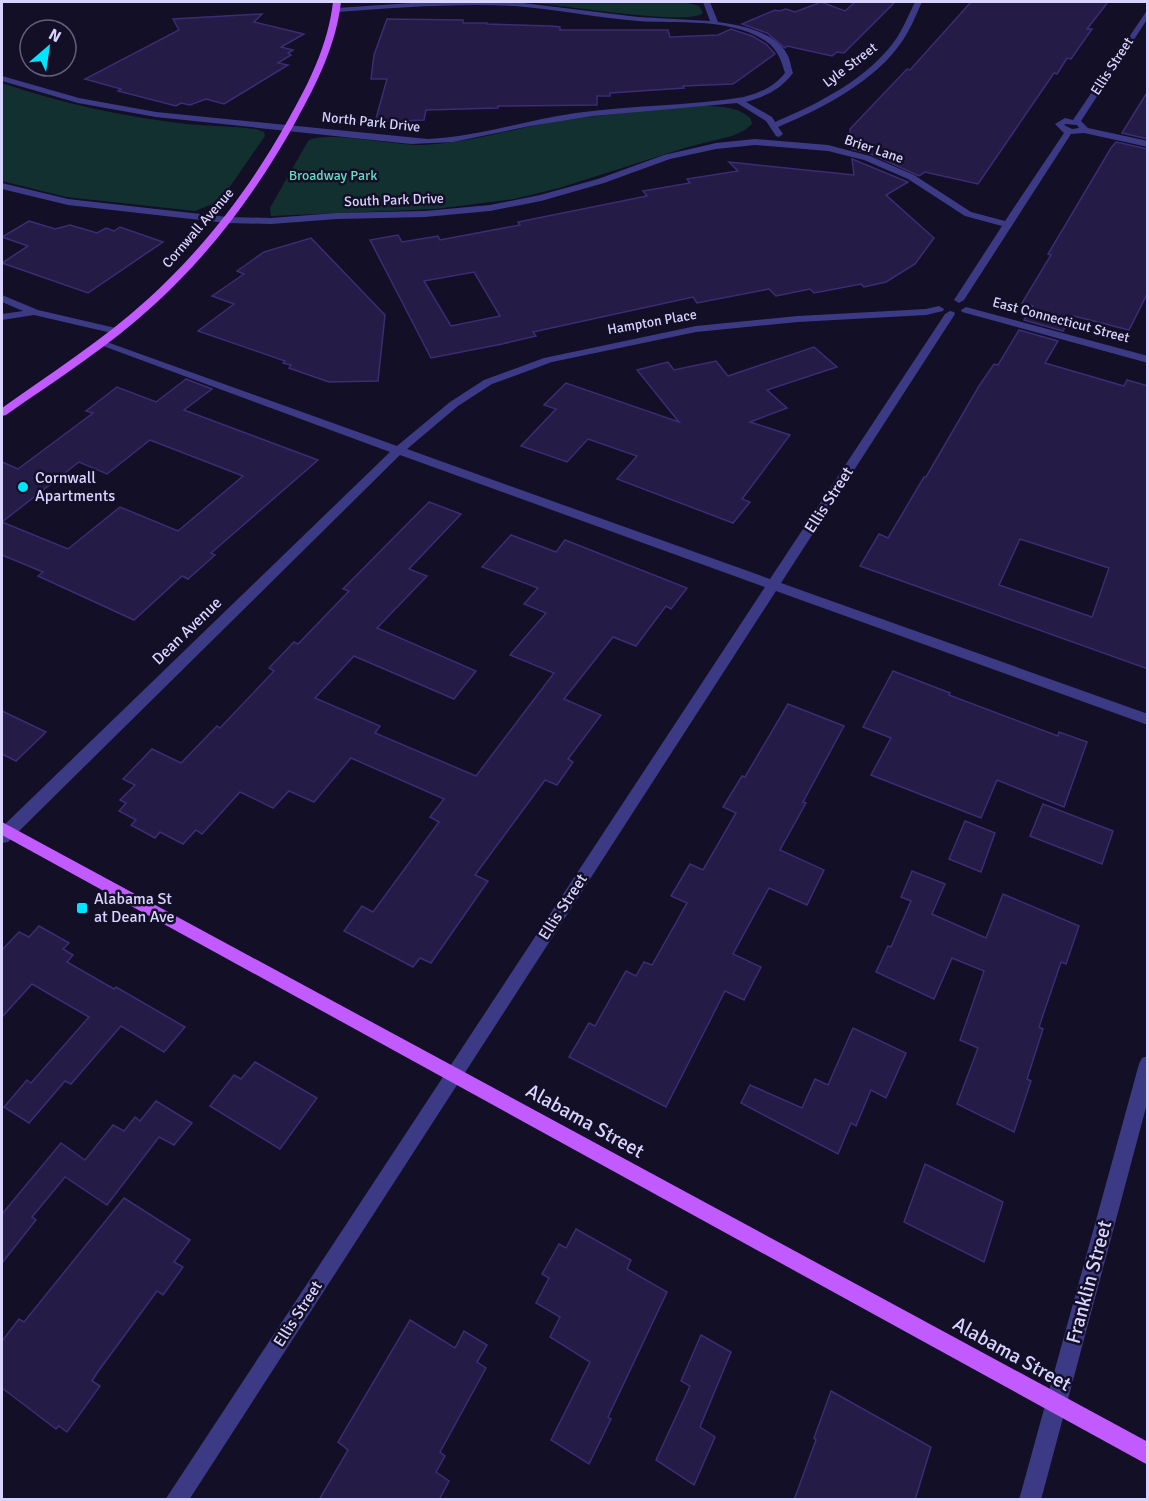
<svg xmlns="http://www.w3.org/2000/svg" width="1149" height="1501" font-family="Signika,sans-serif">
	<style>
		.green { fill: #12302f }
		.building { fill: #241b47; stroke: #3b2d73; stroke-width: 1.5; fill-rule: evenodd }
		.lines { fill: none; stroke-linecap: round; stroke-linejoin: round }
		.minor { fill: #3d3a85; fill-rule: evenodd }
		.major { fill: #c25bff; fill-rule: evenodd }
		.poi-dot { fill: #00e5ff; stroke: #130f26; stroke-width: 2 }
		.labels { text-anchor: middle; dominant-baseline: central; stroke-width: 5; stroke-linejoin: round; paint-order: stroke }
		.far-street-label { font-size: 14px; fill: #d9d4ff; stroke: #130f26 }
		.far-park-label { font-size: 14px; fill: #5fe0c0; stroke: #130f26 }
		.poi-label { font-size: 16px; fill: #d9d4ff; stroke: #130f26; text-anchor: start }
		.street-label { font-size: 16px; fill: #d9d4ff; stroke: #130f26 }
		.near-street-label { font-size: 20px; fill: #d9d4ff; stroke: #130f26 }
	</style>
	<rect width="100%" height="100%" fill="#130f26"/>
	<g class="green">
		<path d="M523,2H685L699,6L703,13C688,27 553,3 523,2Z"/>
		<path d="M2,83C60,103 125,117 187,124C210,126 233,126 256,129L264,132L265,136L220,201L195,211L66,197L2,181Z"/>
		<path d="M700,106C716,106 739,106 751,119L752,124L745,130L732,136L688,147L559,188L514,199L435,209L271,216L270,208L308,141C323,130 397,146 421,145C462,144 501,132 542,124C594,115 647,110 700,106Z"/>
	</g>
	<g class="building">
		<polygon points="821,2 845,11 855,2 895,2 844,53 837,52 832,56 787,46 785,48 767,33 742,24 775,10 779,11 786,9 795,12"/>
		<polygon points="971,2 1108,2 1087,29 1092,29 1071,59 1067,58 1057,74 1054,73 978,184 925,172 919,176 871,154 852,149 850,129 907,69 910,70"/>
		<polygon points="262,14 254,22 304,34 281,47 293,50 288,53 291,55 278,63 288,65 224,104 206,99 190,105 181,103 176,106 118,91 121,89 85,79 179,30 173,19"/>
		<polygon points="387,19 463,20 463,23 487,23 487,24 551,26 560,27 560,30 668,30 670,37 718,35 731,29 752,36 766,44 775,54 733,84 683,86 684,88 610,93 610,96 597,96 597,105 498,106 498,108 426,110 424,120 375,122 387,79 371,79 374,55"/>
		<polygon points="1148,91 1148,139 1122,133"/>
		<polygon points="1116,142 1148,149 1148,292 1129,330 1074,316 1071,316 1063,331 1024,320 1033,306 1022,303 1051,255 1048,254 1111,148"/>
		<path d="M852,159L908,182L886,195L934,238L915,264L886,282L864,287L861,284L814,293L810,289L776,296L769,289L697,303L693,297L533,332L536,336L502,344L431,358L370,240L398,235L402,242L438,236L440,240L520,225L518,222L647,196L643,191L690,183L687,179L738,171L729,162L854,175ZM474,272L500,316L451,326L424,281Z"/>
		<polygon points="29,221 55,229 70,225 97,233 106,228 114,231 120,227 163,242 88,293 2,263 28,246 2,237"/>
		<polygon points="311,238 385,315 378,381 329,382 289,368 291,365 283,363 285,361 198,331 234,304 212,296 244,274 237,271 264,252"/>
		<path d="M1019,330L1058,341L1045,363L1124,386L1127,380L1148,386V669L860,566L879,534L888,538L924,477H926L979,386L994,364L998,365ZM1020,539L1109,568L1092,617L999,585Z"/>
		<polygon points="814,347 837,367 767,390 787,408 750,422 790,435 742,499 750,502 733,523 617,479 637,456 588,439 567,462 521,446 556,409 544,405 566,383 679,422 637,370 668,362 674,370 716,361 728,376"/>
		<path d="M186,379L212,389L184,410L318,460L211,553L215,555L188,579L182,576L134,620L38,576L43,572L2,555V462L18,469L93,413L86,411L117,387L156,402ZM150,440L243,476L178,531L120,507L68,549L2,522L79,462L107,474Z"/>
		<polygon points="429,502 461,514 409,569 427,576 377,628 476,671 454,699 354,656 315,698 380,726 375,733 476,776 554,673 510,655 546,613 524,604 538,588 482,567 511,535 556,552 565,540 687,588 671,609 666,606 636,646 613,637 564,699 601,715 568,759 573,762 557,785 545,780 475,875 488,881 431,963 420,958 413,967 344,931 362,906 373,912 439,822 430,817 444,799 351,758 314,802 289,791 273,808 240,792 202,834 196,830 183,844 160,832 155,838 131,825 136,820 119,811 126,803 120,800 135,785 123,779 152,749 181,763 217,726 220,728 274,671 269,668 294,642 298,644 349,591 343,589"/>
		<polygon points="893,671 950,693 949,695 1058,736 1059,732 1087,742 1064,807 997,780 981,818 871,775 891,738 863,727"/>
		<polygon points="788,704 844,726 803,802 806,803 780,850 824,870 807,905 769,888 733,954 761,967 744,1000 725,991 666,1107 569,1057 589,1023 595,1026 626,971 636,976 644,962 652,965 687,903 671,896 690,864 703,870 736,813 723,807 742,776 745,777"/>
		<polygon points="2,711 46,732 16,761 2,754"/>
		<polygon points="1043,804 1113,831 1102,864 1030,836"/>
		<polygon points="965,821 995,833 981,872 949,859"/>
		<polygon points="912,871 945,884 932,914 986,938 1003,894 1079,926 1066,964 1061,962 1039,1027 1043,1029 1027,1079 1031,1081 1014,1132 957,1104 978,1048 960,1040 984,971 952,958 934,999 876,972 888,946 891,947 911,901 901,897"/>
		<polygon points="39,926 69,943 63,949 73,955 67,962 114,989 116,987 185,1027 164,1052 121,1026 71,1084 65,1081 29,1123 4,1107 27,1080 31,1083 89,1017 32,984 2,1017 2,950 19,932 29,937"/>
		<polygon points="853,1028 906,1053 886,1098 871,1090 856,1126 851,1123 838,1154 741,1103 750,1085 802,1108 815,1079 828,1085"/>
		<polygon points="255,1062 317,1098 280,1149 210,1106 234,1075 241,1079"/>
		<polygon points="156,1101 192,1123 174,1145 159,1137 107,1205 65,1177 32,1217 36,1220 2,1263 2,1214 61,1143 85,1160 113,1125 124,1131 135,1117 140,1121"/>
		<polygon points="925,1164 1003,1202 984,1262 904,1222"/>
		<polygon points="124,1198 190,1240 174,1262 183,1267 163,1295 157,1291 97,1373 92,1381 100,1386 67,1432 59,1426 56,1429 2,1388 2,1341 19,1319 24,1322"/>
		<polygon points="576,1229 631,1260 627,1269 667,1292 608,1417 611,1419 589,1464 551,1440 590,1362 550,1337 560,1317 536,1303 549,1278 542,1274 559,1244 566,1248"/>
		<polygon points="410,1320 455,1348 464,1331 487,1345 477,1362 486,1368 440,1452 445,1456 436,1472 449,1481 439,1500 319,1500 348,1450 338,1442"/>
		<polygon points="701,1335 731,1352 700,1427 715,1437 694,1485 656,1460 690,1386 681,1381"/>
		<polygon points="831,1391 931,1447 915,1500 794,1500 816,1440 814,1438"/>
	</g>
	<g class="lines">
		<g class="minor">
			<path d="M426,2H515L638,17L710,21L703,2H710L718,22C741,25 775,32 787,54C790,59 791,67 793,73C780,90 766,96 746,102L772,117L775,122C818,104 869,78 896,39C904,27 909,14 915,2H922C916,15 911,28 903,40C876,81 823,108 778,127L783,134L779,137L776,136L766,121L737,103L593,116L530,126L453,142L411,144L156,117L78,103L2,81V76L79,98L156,112L428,139C477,137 526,120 576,113C632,105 688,106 744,97C761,92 774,87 785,73C781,60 778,50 767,42C732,17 678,24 638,21C597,18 556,9 515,6C456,3 396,8 337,12L333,10L337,8Z"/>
			<path d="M1148,9V18L1081,121L1088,128L1148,141V147L1084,133L1071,134L964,300L959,303L954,300L1002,226L965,216L908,179L864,160L828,151L755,145L716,149L670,159L604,183L541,201L490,211L425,217L337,219L271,224L227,223L68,205L2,189V183L68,199L227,217L271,218L337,213L425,211L490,205L540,195L598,179L664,155L716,143L755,139L828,145L870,156L914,175L971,212L1005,221L1064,133L1055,124L1065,118L1073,120ZM1066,124L1077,125L1079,128L1072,129L1064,125Z"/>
			<polygon points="2,295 38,310 120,329 121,331 116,334 34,315 2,320 2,314 23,311 2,302"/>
			<polygon points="939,306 944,309 943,311 926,315 798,322 696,332 552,362 492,384 458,406 407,449 770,579 945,314 950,311 954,312 955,314 781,583 1148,714 1148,725 776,591 189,1500 165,1500 765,587 400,455 8,842 2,843 2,827 390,452 95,343 100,340 104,341 397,446 450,402 484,380 544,358 696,326 798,316 926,309"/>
			<polygon points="966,307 1148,356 1148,363 962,312 961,310"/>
			<polygon points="1148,1056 1148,1100 1041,1500 1019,1500 1139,1064 1142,1058"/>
		</g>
		<g class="major">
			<path d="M333,2H341C336,45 317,83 296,121C259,188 213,251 155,304C110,346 57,379 6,415L2,416V408C51,373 103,340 148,299C204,248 251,187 288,120C309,83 328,45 333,2Z"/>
			<polygon points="2,822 1148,1442 1148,1465 2,835"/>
		</g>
	</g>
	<g class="poi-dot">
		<circle cx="23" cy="487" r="6"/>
		<rect x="76" y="902" width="12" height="12" rx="3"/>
	</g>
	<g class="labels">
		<g class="far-street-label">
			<text transform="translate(850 65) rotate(-37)">Lyle Street</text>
			<text transform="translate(1112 66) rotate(-57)">Ellis Street</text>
			<text transform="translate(371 122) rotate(6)">North Park Drive</text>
			<text transform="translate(874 149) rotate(19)">Brier Lane</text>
			<text transform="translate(394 200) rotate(-2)">South Park Drive</text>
			<text transform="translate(198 228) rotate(-49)">Cornwall Avenue</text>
			<text transform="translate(1061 320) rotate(15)">East Connecticut Street</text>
			<text transform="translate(652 322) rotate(-10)">Hampton Place</text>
		</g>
		<g class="far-park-label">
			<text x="333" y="175">Broadway Park</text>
		</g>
		<g class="poi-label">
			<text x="35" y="478">Cornwall<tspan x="35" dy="18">Apartments</tspan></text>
			<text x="94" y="899">Alabama St<tspan x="94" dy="18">at Dean Ave</tspan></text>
		</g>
		<g class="street-label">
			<text transform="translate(829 500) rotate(-57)">Ellis Street</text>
			<text transform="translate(187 631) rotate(-44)">Dean Avenue</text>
			<text transform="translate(563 907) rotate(-57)">Ellis Street</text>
			<text transform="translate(298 1314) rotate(-57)">Ellis Street</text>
		</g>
		<g class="near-street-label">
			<text transform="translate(585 1121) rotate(29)">Alabama Street</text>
			<text transform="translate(1089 1282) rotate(-75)">Franklin Street</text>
			<text transform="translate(1012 1354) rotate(29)">Alabama Street</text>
		</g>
	</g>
	<rect width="1149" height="1501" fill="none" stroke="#d9d4ff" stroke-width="6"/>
	<g transform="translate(48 48) rotate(29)"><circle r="28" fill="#130f26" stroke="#625e7d" stroke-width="1.5"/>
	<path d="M0-4.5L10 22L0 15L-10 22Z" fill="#00e5ff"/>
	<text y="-9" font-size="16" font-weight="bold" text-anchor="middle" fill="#d9d4ff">N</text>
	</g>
</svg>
